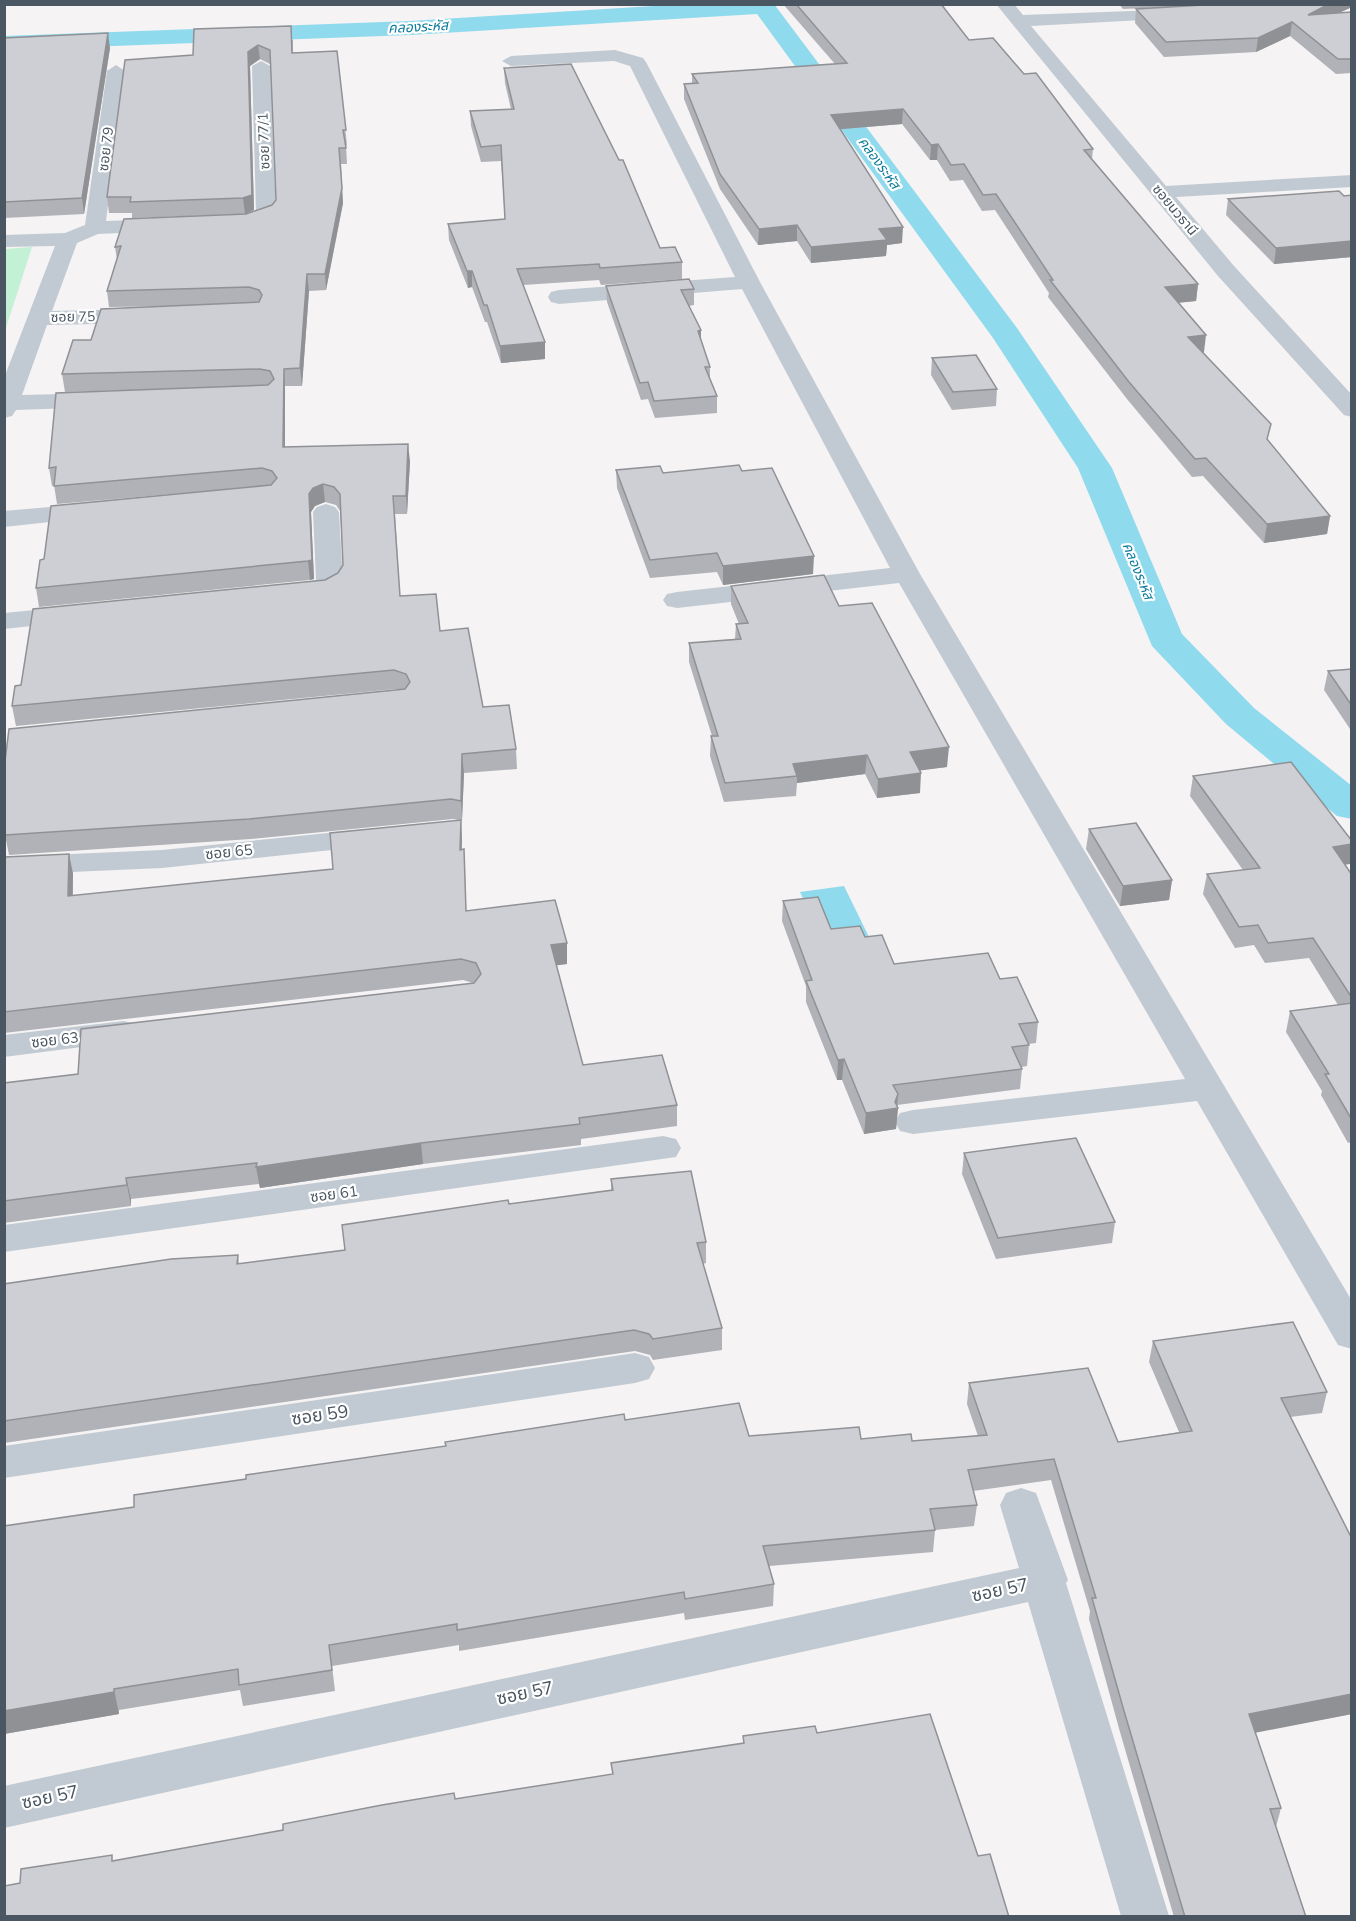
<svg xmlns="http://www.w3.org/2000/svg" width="1356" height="1921" font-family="'Nunito Sans','Noto Sans Thai',sans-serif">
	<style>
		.green { fill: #c3f1d5 }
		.water { fill: #90daee }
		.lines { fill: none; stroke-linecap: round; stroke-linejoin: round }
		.canal { fill: #90daee; fill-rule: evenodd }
		.street { fill: #c1cad2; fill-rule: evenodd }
		.wall { fill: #b0b2b7 }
		.shaded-wall { fill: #909195 }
		.building { fill: #cdcfd5; stroke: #909195; stroke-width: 1.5 }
		.labels { text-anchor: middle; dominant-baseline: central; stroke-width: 4.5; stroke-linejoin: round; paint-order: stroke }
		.far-water-label { font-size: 14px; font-style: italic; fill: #0c7c9b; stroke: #fff }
		.far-street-label { font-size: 14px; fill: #4a5661; stroke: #fff }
		.street-label { font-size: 15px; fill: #4a5661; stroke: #fff }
		.near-street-label { font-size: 18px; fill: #4a5661; stroke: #fff }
	</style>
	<rect width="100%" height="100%" fill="#f5f3f3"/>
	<polygon class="green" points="32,247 5,331 5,249"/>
	<polygon class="water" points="844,886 869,937 824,943 800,892"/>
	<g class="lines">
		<polygon class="canal" points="686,4 774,4 1017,328 1112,468 1182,634 1254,708 1352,786 1352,819 1337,816 1226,724 1152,646 1078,468 993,338 757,14 410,35 4,50 4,36 410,21"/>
		<g class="street">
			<polygon points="996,4 1014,4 1023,15 1186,9 1189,13 1180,18 1031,26 1166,186 1352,175 1352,187 1176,197 1234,266 1352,395 1352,417 1344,415 1218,276"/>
			<polygon points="615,50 643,58 646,62 760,282 920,574 1352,1301 1352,1349 1338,1345 1197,1101 913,1134 900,1131 895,1122 900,1113 913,1110 1185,1079 899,583 677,608 667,606 663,600 667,594 677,592 890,568 742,289 559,304 551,302 548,297 551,292 559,290 735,277 630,66 614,61 511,66 502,61 511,56"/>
			<path d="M261,61L270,66L276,215C267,228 239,231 225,227L222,223L225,219L256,212L252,66Z"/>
			<polygon points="116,65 125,71 106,221 165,219 172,221 175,225 172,229 165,231 98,234 77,243 52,311 144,309 152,311 155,316 152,321 144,323 47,325 22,395 101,393 109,395 113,400 109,405 101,407 16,410 12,416 4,418 4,378 55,246 4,247 4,235 65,233 85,225 107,71"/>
			<polygon points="95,503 104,506 108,511 104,516 4,527 4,511"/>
			<path d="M326,504L335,507L339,512L343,584C332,600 301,603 283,599L280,593L283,587L316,580L313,512L317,507Z"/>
			<polygon points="77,606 87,608 91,614 87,620 4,629 4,613"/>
			<polygon points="377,828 388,830 392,837 388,844 162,868 4,875 4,857 162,850"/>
			<polygon points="124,1021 136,1024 141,1032 136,1040 4,1057 4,1035"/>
			<polygon points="663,1136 676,1139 681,1148 676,1157 4,1252 4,1225"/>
			<polygon points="635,1353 649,1357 655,1368 649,1379 635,1383 4,1478 4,1446"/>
			<polygon points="1021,1488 1036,1493 1068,1580 1066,1583 1169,1916 1121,1916 1028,1602 4,1828 4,1786 1019,1568 1000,1505 1006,1493"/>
		</g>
	</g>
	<g class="wall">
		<polygon points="783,4 941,4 969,40 1024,74 1093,149 1092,159 1198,284 1196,301 1178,303 1204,352 1203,352 1268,441 1330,516 1327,534 1264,543 1203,476 1192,477 1127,399 1048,297 1049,293 995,210 982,211 963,180 950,181 937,160 930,160 902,124 841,129 902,243 887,245 886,256 811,263 797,241 758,245 720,189 684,99 684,84 692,84 692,74 835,64"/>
		<polygon points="1119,4 1352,4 1352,7 1338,13 1352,12 1352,73 1336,74 1290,36 1256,52 1164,57 1135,23 1136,9 1167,7 1123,9"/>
		<polygon points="194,29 293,40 293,53 337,51 347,145 346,145 347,164 341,164 343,203 326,290 309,291 302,386 285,386 285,447 410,461 407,514 395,514 400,596 440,631 483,707 516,749 517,769 464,773 462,820 461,820 462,849 464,849 465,869 466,911 567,943 567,964 556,965 583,1065 677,1105 677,1126 581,1139 581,1145 423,1164 260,1188 259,1184 131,1199 131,1206 4,1223 4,1083 78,1074 473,983 463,980 4,1033 4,891 69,854 73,874 73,896 333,869 459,820 453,819 251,839 9,855 5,835 398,690 396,689 16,726 12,706 21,685 325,580 338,573 343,565 340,511 336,505 325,502 315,506 311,512 314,579 310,580 39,607 36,588 44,559 264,486 57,504 54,485 52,486 49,468 200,388 65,392 62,374 91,340 180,306 109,307 107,291 117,260 115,247 246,214 272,205 276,200 270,64 260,59 250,66 254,210 245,214 132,218 132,213 109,213 107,197 193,55"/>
		<polygon points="4,38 110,48 84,214 4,218"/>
		<polygon points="504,68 660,248 682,262 682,279 601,285 599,280 523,285 545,359 501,363 487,322 485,322 472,287 468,288 449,240 448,224 505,219 501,161 481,162 471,126 470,111 511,109 505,83"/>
		<polygon points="1352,195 1352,257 1274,264 1226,215 1228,199"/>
		<polygon points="606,286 694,289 694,305 689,306 701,330 701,340 710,367 710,379 717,396 717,413 655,418 648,399 641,400 607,302"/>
		<polygon points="932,358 997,389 996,406 952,410 931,375"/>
		<polygon points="616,470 663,473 742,471 813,574 723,585 717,572 650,578 617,488"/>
		<polygon points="731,586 839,606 947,767 920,770 920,793 877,798 865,774 797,783 796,796 724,802 710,756 711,736 712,736 689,662 689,643 735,639 736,624 739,624 731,604"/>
		<polygon points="1352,669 1352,729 1350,729 1324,690 1328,671"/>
		<polygon points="1193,776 1350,864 1344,864 1352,875 1352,1142 1348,1143 1321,1095 1322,1091 1286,1032 1290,1011 1338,1005 1309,958 1265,963 1254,945 1235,948 1203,894 1207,874 1243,870 1190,796"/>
		<polygon points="1089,829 1172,880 1169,900 1120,906 1086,849"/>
		<polygon points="783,901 831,929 865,937 894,964 1000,979 1038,1022 1036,1043 1028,1044 1029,1045 1027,1066 1021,1067 1022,1069 1020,1089 897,1105 898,1108 896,1129 864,1134 842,1080 837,1080 806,1002 806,986 782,921"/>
		<polygon points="964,1153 1115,1222 1112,1243 996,1259 962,1174"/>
		<polygon points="611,1179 706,1242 706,1263 703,1264 722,1328 722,1350 653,1360 650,1355 635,1351 4,1443 4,1284 238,1255 239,1264 345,1250 509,1204 611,1190"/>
		<polygon points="1153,1341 1327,1392 1322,1413 1290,1417 1352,1714 1255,1732 1281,1808 1276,1827 1306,1917 1174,1917 1120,1732 1089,1619 1090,1611 1051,1480 973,1491 977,1505 974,1526 935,1530 933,1552 769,1566 774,1584 773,1606 685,1620 684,1613 459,1651 459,1645 332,1666 335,1691 243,1706 240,1690 119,1710 119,1714 4,1734 134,1507 246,1479 625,1420 749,1436 861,1439 912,1441 978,1436 967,1404 969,1383 1118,1442 1179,1432 1149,1362"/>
	</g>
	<g class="shaded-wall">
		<polygon points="1329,4 1352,4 1352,7 1305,29 1308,15"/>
		<polygon points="1292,22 1290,36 1256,52 1258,38"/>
		<polygon points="108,33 110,48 84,214 82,198"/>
		<polygon points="258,45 260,59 250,66 254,210 245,214 243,198 248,52"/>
		<polygon points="903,109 902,124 831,130 831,115"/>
		<polygon points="938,144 937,160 930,160 931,145"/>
		<polygon points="339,148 343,203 326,290 325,274"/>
		<polygon points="797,225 797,241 758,245 759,229"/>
		<polygon points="903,227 902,243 887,245 886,256 811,263 811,247 879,229"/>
		<polygon points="1352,241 1352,257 1274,264 1276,248"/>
		<polygon points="467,271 472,271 472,287 468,288"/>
		<polygon points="307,274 309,291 302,386 300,368"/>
		<polygon points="1198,284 1196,301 1163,304 1165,287"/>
		<polygon points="701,330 701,347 698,331"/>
		<polygon points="1206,335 1204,352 1186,354 1188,337"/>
		<polygon points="545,342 545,359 501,363 500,346"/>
		<polygon points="284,369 285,386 285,465 283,447"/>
		<polygon points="408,444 410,461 407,514 406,496"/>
		<polygon points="323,484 325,502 315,506 311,512 314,579 310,580 308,561 309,494 313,488"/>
		<polygon points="1330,516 1327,534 1264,543 1267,524"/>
		<polygon points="814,556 813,574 723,585 723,566"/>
		<polygon points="949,747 947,767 909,772 910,752"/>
		<polygon points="462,754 464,773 462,820 461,801"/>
		<polygon points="867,755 865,774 797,783 797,776 793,764"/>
		<polygon points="921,773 920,793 877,798 878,779"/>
		<polygon points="461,820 462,839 461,870 460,850"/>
		<polygon points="1352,844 1352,855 1350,864 1329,867 1333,847"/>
		<polygon points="69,854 73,874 72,916 68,896"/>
		<polygon points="1172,880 1169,900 1120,906 1123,886"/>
		<polygon points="567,943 567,964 552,966 551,945"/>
		<polygon points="844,1059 842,1080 837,1080 838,1060"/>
		<polygon points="898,1094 897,1109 898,1108 896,1129 864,1134 866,1113 895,1102"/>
		<polygon points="421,1143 423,1164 260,1188 256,1167"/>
		<polygon points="126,1178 131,1199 131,1206 127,1185"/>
		<polygon points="114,1689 119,1714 4,1734 4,1711"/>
		<polygon points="1352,1694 1352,1714 1244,1735 1249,1714"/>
	</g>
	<g class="building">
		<polygon points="796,4 941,4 969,40 993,38 1024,74 1036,73 1093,149 1084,150 1198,284 1165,287 1206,335 1188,337 1271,424 1267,439 1330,516 1267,524 1206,458 1195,459 1129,382 1050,280 1053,280 996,194 983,195 964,164 951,165 938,144 931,145 903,109 831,115 903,227 879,229 887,240 811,247 797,225 759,229 720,174 684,84 698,83 692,74 847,63"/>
		<polygon points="1220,4 1329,4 1308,15 1352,12 1352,59 1338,59 1292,22 1258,38 1166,42 1136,9"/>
		<polygon points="291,26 292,53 337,51 346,130 343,130 346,148 339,148 342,188 325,274 307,274 300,368 284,369 283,447 408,444 406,496 393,496 400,596 436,594 440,631 468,628 483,707 509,705 516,749 462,754 461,801 451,799 249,819 5,835 4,769 9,729 405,689 410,682 406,674 394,670 12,706 15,686 21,685 33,609 325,580 338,573 343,565 340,494 334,487 323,484 313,488 309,494 312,560 308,561 36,588 40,560 44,559 51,506 271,485 277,478 272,471 262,468 54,486 56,467 49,468 56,393 268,385 274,379 270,371 260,369 62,374 73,340 91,340 101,309 259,302 262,295 259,290 249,287 107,291 121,246 115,247 124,219 246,214 272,205 276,200 270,50 258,45 248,52 252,195 243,198 130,202 131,197 107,197 125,60 193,55 194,29"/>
		<polygon points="108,33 82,198 4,202 4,38"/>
		<polygon points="571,64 619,160 623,160 660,248 675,247 682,262 600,268 599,264 517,269 545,342 500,346 487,305 484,305 472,271 467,271 448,224 505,219 501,145 481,147 470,111 514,109 504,68"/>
		<polygon points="1339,191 1344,196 1352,195 1352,241 1276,248 1228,199"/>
		<polygon points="689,279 694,289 681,290 701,330 698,331 710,367 705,367 717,396 654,401 648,382 640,383 606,286"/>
		<polygon points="976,355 997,389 953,392 932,358"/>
		<polygon points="739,465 742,471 772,468 814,556 723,566 717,553 650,560 616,470 660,466 663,473"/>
		<polygon points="824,575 839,606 872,603 949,747 910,752 921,773 878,779 867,755 793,764 797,776 725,783 711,736 718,736 689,643 741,639 736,624 748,623 731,586"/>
		<polygon points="1352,669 1352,706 1328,671"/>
		<polygon points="1291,762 1352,841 1352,844 1333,847 1352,875 1352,998 1313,938 1268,943 1258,925 1239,927 1207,874 1260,868 1193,776"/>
		<polygon points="461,820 460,850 464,849 466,911 555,900 567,943 551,945 583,1065 662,1055 677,1105 579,1118 580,1124 421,1143 256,1167 257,1163 126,1178 127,1185 4,1201 4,1083 78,1074 81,1029 474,983 481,974 476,963 461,959 4,1012 5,857 69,854 68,896 333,869 330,833"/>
		<polygon points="1136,823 1172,880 1123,886 1089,829"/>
		<polygon points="818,897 831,929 860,926 865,937 882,935 894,964 988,953 1000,979 1017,977 1038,1022 1019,1024 1029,1045 1012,1047 1022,1069 893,1085 898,1094 895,1102 898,1108 866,1113 844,1059 838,1060 806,981 812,980 783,901"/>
		<polygon points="1352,1003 1352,1120 1325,1074 1329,1074 1290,1011"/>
		<polygon points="1076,1138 1115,1222 998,1238 964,1153"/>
		<polygon points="691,1171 706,1242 697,1243 722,1328 653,1339 649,1334 634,1330 4,1421 4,1284 171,1259 238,1255 237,1264 345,1250 342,1225 508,1200 509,1204 613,1190 611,1179"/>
		<polygon points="1293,1322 1327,1392 1281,1398 1352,1539 1352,1694 1249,1714 1281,1808 1270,1809 1306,1917 1185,1917 1124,1711 1092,1598 1096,1598 1054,1459 968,1470 977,1505 930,1509 935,1530 763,1546 774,1584 685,1599 684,1592 457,1630 457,1624 329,1645 332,1670 239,1685 238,1669 114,1689 114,1692 4,1711 4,1526 134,1507 134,1495 246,1479 246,1475 446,1446 445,1442 624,1414 625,1420 739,1403 749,1436 859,1427 861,1439 911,1434 912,1441 987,1435 969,1383 1088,1368 1118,1442 1192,1431 1153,1341"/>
		<polygon points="930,1714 978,1856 990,1854 1009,1917 4,1917 4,1886 20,1883 21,1869 112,1855 112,1861 283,1830 283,1824 382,1805 454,1793 455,1799 613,1774 611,1763 744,1743 743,1736 815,1726 817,1733"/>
	</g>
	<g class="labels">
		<g class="far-water-label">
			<text transform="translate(418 27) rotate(-3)">คลองระหัส</text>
			<text transform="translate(879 163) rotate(54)">คลองระหัส</text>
			<text transform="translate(1138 571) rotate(68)">คลองระหัส</text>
		</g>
		<g class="far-street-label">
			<text transform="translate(264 141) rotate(-92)">ซอย 77/1</text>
			<text transform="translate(106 149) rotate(-83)">ซอย 79</text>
			<text transform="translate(1175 210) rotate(50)">ซอยนวธานี</text>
			<text transform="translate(73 317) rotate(-1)">ซอย 75</text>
		</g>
		<g class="street-label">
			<text transform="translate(229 852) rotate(-6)">ซอย 65</text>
			<text transform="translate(55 1040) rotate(-7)">ซอย 63</text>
			<text transform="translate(334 1194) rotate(-8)">ซอย 61</text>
		</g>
		<g class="near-street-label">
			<text transform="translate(320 1415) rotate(-8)">ซอย 59</text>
			<text transform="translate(1000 1590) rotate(-12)">ซอย 57</text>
			<text transform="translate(525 1693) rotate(-12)">ซอย 57</text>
			<text transform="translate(50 1797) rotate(-12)">ซอย 57</text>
		</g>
	</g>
	<rect width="1356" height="1921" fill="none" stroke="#4a5661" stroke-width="12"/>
</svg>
